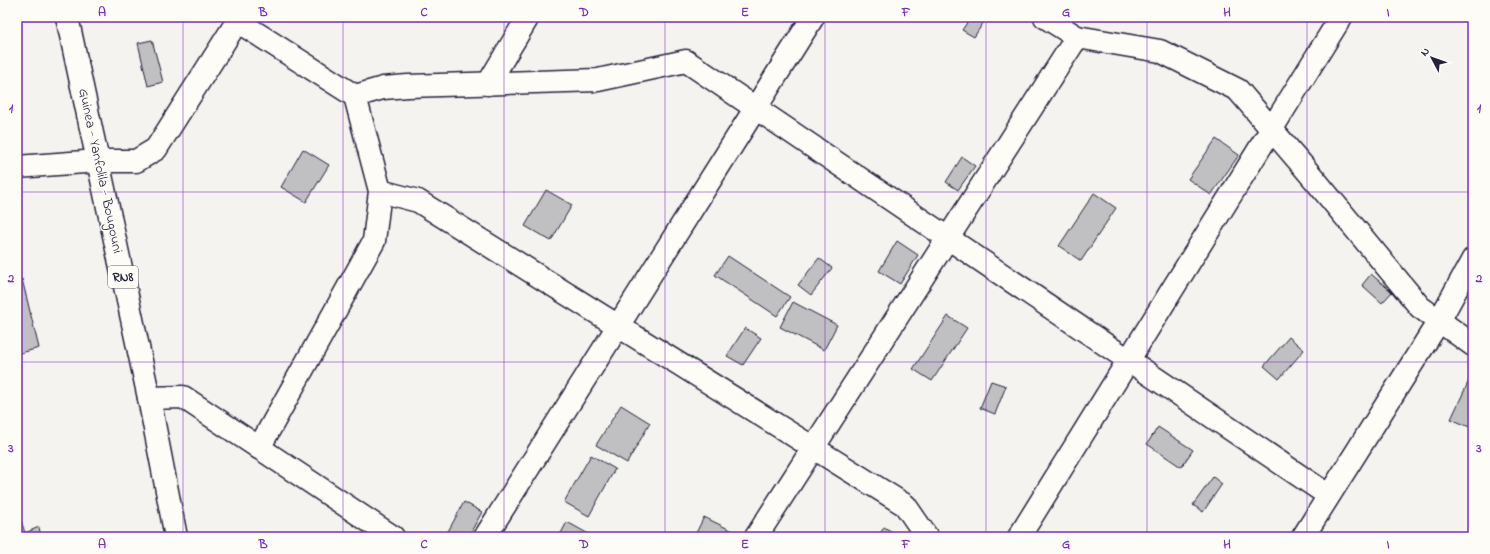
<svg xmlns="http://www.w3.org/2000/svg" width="1490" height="554" font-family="'Indie Flower',sans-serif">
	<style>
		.building { fill: #c0bfc2; stroke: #22223b }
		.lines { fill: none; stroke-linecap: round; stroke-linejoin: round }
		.minor-casing { stroke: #22223b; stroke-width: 25 }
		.primary-casing { stroke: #22223b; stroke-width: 25 }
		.minor { stroke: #fdfcf7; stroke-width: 22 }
		.primary { stroke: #fdfcf7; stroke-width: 22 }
		.grid { fill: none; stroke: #7b2cbf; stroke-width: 1; stroke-opacity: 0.55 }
		.labels { text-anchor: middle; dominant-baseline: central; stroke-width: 3; stroke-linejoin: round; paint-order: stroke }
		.shield { fill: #fdfcf7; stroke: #646373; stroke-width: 1 }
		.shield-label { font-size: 13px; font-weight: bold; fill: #22223b }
		.street-label { font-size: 14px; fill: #22223b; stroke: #fdfcf7 }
		.neatline { fill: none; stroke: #7b2cbf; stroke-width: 1.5 }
		.grid-label { font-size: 13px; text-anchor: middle; font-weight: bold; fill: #7b2cbf }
	</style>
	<rect width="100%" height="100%" fill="#f4f3ef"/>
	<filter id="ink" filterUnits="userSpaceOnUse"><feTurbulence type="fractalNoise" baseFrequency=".025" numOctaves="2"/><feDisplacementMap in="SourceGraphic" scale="8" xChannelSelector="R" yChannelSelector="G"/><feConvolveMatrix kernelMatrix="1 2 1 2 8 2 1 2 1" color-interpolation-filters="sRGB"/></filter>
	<g filter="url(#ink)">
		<g class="building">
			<polygon points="971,17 987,17 974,37 962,30"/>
			<polygon points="152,40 163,82 148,86 138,43"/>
			<polygon points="17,61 21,77 17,78"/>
			<polygon points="1216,139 1239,155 1211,195 1188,179"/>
			<polygon points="303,149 329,165 306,202 281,187"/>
			<polygon points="962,157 975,166 958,190 946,182"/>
			<polygon points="546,190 572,205 551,241 525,226"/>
			<polygon points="1094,193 1116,208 1081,261 1059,246"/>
			<polygon points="897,241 918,255 900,284 879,271"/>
			<polygon points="728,256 790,297 777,316 715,275"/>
			<polygon points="819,258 832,268 811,295 798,285"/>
			<polygon points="1371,274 1392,292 1382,303 1362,285"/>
			<polygon points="22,279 39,348 17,354 17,280"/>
			<polygon points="793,302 837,325 824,350 780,327"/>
			<polygon points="948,316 967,328 932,381 913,369"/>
			<polygon points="745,328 761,338 743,365 727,356"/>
			<polygon points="1289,337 1304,350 1279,379 1264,366"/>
			<polygon points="1473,372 1473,425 1472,428 1451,419"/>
			<polygon points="991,381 1006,386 995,414 980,408"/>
			<polygon points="621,405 650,423 627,463 596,445"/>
			<polygon points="1158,427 1193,450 1181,467 1147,444"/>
			<polygon points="591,455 615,469 589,516 564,502"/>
			<polygon points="1213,477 1222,484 1203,512 1193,505"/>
			<polygon points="464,502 482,512 468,537 445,537"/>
			<polygon points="17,517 20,517 25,533 39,527 41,537 17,537"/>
			<polygon points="704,517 745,537 694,537"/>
			<polygon points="567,522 594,537 559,537"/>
			<polygon points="884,527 901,537 878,537"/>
		</g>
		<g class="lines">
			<g class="minor-casing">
				<g id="minor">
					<polyline points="1045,17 1077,37 1160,51 1238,90 1315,180 1420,307 1473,345"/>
					<polyline points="237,21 355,96 383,88 408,86 598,80 686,61 1328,495"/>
					<polyline points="488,84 528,17"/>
					<polyline points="17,167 98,161 136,161 156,149 240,17"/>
					<polyline points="380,191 418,201 905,505 927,537"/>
					<polyline points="149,398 183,397 393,537"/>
					<polyline points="259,448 374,241 380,191 355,96"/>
					<polyline points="485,537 813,17"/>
					<polyline points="756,537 1077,37"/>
					<polyline points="1019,537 1341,17"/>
					<polyline points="1303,537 1439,321 1473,259"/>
				</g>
			</g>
			<g class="primary-casing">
				<polyline id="primary" points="67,17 149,398 176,537"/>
			</g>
			<use href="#minor" class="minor"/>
			<use href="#primary" class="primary"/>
		</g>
	</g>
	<path class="grid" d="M183,17V537M343,17V537M504,17V537M665,17V537M825,17V537M986,17V537M1147,17V537M1307,17V537M17,192H1473M17,362H1473"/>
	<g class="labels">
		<rect class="shield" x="108" y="266" width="30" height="22" rx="3"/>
		<g class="shield-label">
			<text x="123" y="277">RN8</text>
		</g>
		<g class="street-label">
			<text transform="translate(100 171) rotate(78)">Guinea - Yanfolila - Bougouni</text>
		</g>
	</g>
	<rect width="1490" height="554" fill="none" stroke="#fdfcf7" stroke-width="44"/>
	<g transform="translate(1432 58) rotate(311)" stroke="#fdfcf7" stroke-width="3" paint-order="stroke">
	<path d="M0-3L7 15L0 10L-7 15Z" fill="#22223b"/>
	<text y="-6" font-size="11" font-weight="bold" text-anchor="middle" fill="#22223b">N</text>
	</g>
	<rect x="22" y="22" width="1446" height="510" class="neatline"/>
	<g class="grid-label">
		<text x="102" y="16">A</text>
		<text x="263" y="16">B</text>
		<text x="424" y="16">C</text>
		<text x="584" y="16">D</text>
		<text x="745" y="16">E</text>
		<text x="906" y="16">F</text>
		<text x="1066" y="16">G</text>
		<text x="1227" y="16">H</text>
		<text x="1388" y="16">I</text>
		<text x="11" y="112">1</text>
		<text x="1479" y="112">1</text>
		<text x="11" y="282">2</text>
		<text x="1479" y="282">2</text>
		<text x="11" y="452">3</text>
		<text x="1479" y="452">3</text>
		<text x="102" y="548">A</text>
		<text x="263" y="548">B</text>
		<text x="424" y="548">C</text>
		<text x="584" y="548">D</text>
		<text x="745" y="548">E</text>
		<text x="906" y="548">F</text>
		<text x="1066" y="548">G</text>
		<text x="1227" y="548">H</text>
		<text x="1388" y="548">I</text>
	</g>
</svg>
